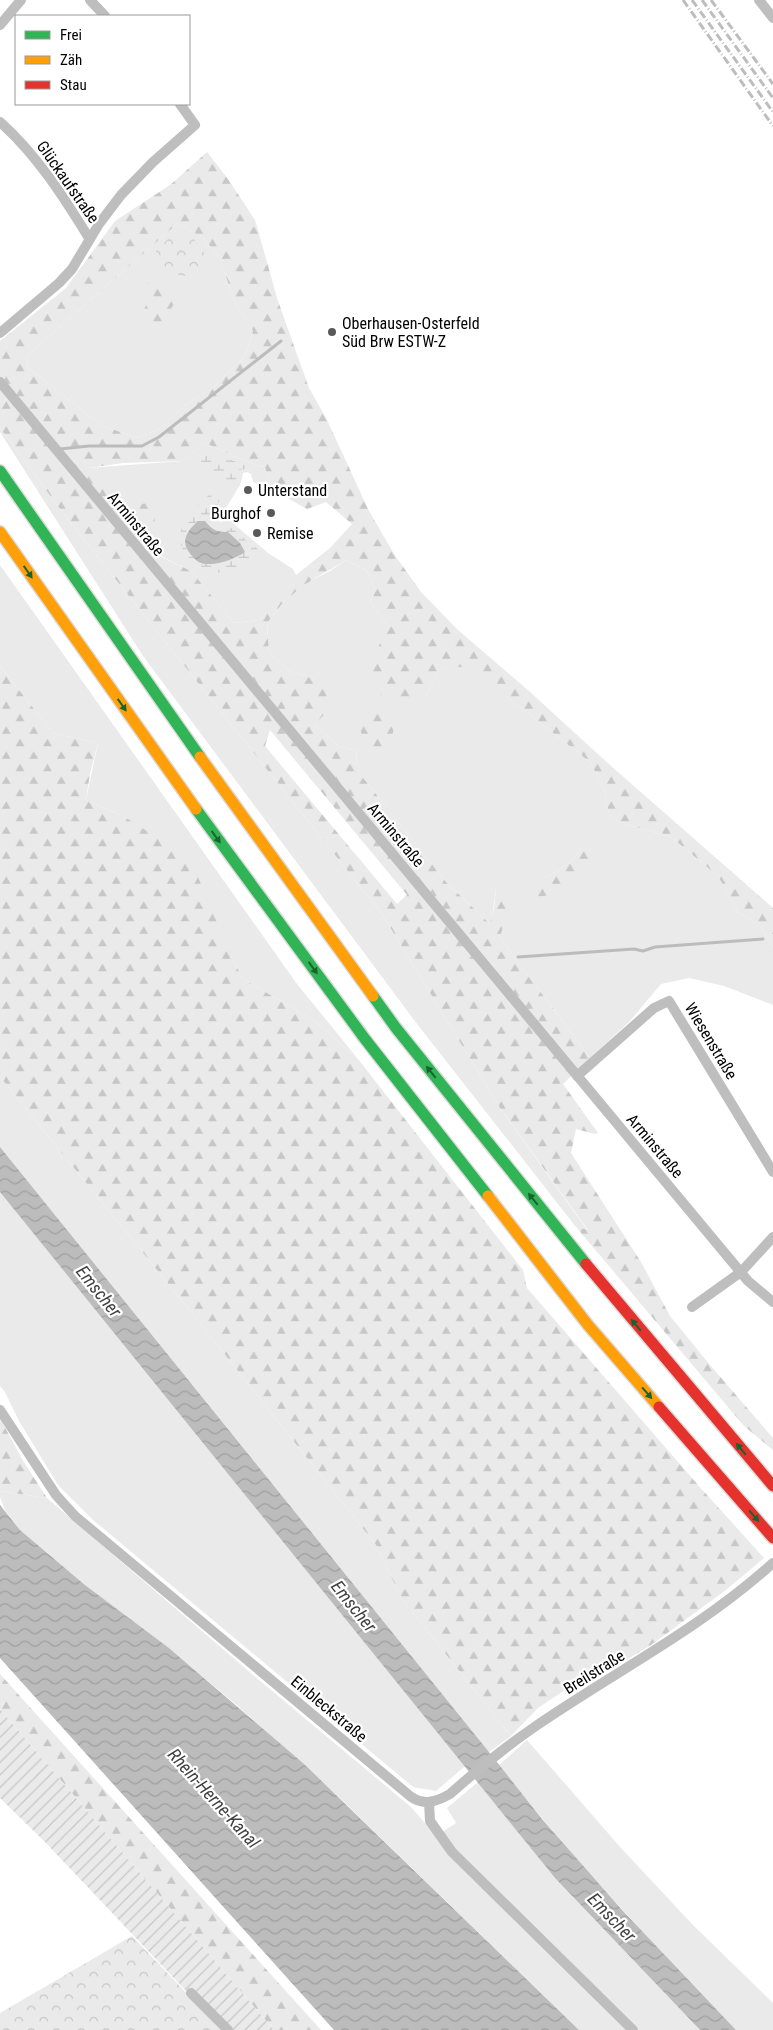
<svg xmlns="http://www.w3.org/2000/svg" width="773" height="2030" font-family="'Roboto Condensed',sans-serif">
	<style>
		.grass { fill: #eaeaea; fill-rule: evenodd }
		.forest { fill: url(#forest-firs); fill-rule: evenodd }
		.wetland { fill: url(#wetland-marsh); fill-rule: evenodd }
		.park { fill: url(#park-crowns) }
		.garden { fill: url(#garden-furrows) }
		.water { fill: url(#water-waves) }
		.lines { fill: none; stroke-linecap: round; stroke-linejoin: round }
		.stream { stroke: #bcbcbc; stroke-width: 3 }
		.fast-casing { stroke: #dbdbdb; stroke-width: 14 }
		.slow-casing { stroke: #dbdbdb; stroke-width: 14 }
		.jam-casing { stroke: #dbdbdb; stroke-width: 14 }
		.street { stroke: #bebebe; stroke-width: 10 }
		.fast { stroke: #30b455; stroke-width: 11 }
		.slow { stroke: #ff9f0a; stroke-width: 11 }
		.jam { stroke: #e5322d; stroke-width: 11 }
		.rail { stroke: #bdbdbd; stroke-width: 3; stroke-dasharray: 8 2.5 1 2.5; stroke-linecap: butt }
		.oneway { fill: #1a632f }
		.poi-dot { fill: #595959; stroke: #fff; stroke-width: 2 }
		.labels { text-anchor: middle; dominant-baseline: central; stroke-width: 4.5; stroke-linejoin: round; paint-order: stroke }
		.street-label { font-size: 16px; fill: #000; stroke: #fff }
		.poi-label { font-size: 16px; fill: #000; stroke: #fff; text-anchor: start }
		.water-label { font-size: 18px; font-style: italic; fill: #414141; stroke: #fff }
	</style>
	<defs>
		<pattern id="forest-firs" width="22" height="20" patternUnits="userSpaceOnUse" patternTransform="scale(1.25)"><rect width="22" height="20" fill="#eaeaea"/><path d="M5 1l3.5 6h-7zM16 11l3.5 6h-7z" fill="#c7c7c7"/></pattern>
		<pattern id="wetland-marsh" width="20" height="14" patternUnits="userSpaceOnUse" patternTransform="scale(1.25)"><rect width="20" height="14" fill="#eaeaea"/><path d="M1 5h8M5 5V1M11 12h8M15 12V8" fill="none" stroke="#c7c7c7"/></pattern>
		<pattern id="park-crowns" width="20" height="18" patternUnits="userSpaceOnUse" patternTransform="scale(1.25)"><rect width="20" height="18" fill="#eaeaea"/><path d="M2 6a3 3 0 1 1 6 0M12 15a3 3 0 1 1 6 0" fill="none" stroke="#c7c7c7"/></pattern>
		<pattern id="garden-furrows" width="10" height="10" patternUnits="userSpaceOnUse" patternTransform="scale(1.25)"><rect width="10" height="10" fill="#eaeaea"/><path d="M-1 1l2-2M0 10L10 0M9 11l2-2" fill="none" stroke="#c7c7c7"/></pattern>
		<pattern id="water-waves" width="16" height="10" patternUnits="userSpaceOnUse" patternTransform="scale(1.25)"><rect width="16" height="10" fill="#bcbcbc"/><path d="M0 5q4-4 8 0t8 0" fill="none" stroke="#a0a0a0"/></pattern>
	</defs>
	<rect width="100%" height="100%" fill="#fff"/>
	<g class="grass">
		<polygon points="178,223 203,238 219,256 235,303 253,331 245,356 212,389 185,405 159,429 137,438 101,425 28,368 27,356"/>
		<polygon points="0,428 66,517 382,914 500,1108 588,1231 576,1227 414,1020 143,656 0,432"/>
		<path d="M205,443C225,451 244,463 265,467L271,489L253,482L251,474L247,472L243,473L241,483L225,510L218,509L215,513L217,520L221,522L227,518L268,553L293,569L296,575L330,548L326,561L311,567L302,585L330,571L346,560L366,570L375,589L370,603L389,627L382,642L426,696L439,668L462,666L507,697L590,762L604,789L609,814L625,824L671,837L718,876L738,912L759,925L773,947V1005L724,986L689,978L661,984L630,1021L590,1058L500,938L496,888L491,925L446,882L356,769L357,751L338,746L314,724L315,679L289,671L269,652L267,623L285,600L280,596L259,620L234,623L191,571L139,545L120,507L87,468L183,461ZM585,843L557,894L541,879C562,870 572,863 585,843Z"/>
		<polygon points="0,565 297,984 358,1059 315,1021 243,979 232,958 123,816 86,800 98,743 53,733 0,666"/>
		<polygon points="0,1077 196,1318 376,1545 402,1599 511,1736 489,1752 0,1147"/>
		<polygon points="0,1192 465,1766 436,1791 413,1787 93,1520 58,1485 19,1421 5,1392 0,1386"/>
		<polygon points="0,1491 47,1498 253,1675 411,1807 436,1836 456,1823 447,1808 478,1782 555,1878 700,2030 579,2030 342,1800 239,1707 169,1648 85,1585 20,1530 5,1510 0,1497"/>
		<path d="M527,1740L621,1848L692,1924L773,2003V2030H736C654,1944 572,1859 499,1765Z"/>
	</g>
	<g class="forest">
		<path d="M207,152L228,179L255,220L278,301L309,388L327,420L369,511L394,554L421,592L457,629L530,692L611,766L773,908V947L759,925L738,912L718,876L671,837L625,824L609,814L604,789L590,762L507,697L462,667L439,668L426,696L409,706L382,698L370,662L389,627L370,603L375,589L366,570L346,560C328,572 307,580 291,596L285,588L311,567L326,561L330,548L352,524L326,502L307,509L271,489L265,467C244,463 225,451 205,443L183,461L123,463L88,468L120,507L156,502L154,528L139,546L191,571L234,623L259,620L280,595L285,600L267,623L269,652L289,671L315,679L332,692L323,716L314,724L338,746L357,751L356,769L446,882L490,924L494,909L496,888L514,882L500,938L590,1058L563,1084L598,1133L595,1134L576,1129L571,1153L641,1262L670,1316L710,1365L773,1438V1450L744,1426L576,1227L588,1230L500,1108L382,914L66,517L0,428V341L66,288L115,221L170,185ZM178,223L203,238L219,256L235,303L253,331L245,356L212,389L185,405L159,429L137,438L101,425L28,368L27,356ZM270,730L407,895L397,904L265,746Z"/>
		<polygon points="150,281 177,286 177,300 161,323 150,321 143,312 147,303 137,292"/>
		<polygon points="0,666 53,733 98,743 90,774 86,800 123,816 190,858 232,958 243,979 315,1021 358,1059 523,1270 527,1288 698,1485 764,1558 726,1590 651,1645 587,1684 577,1682 538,1708 511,1736 402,1599 376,1545 196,1318 0,1077"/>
		<path d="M369,710L386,712L395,723L389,751L379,754C365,747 362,736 358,722Z"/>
		<path d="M585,843L591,847L588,861L557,894L536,897L541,879C562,870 572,863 585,843Z"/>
		<polygon points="0,1418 22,1459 47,1498 0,1491"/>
		<polygon points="0,1674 321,2030 274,2030 0,1709"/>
	</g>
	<g class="wetland">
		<polygon points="205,455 228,459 245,465 245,469 239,470 236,480 229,485 201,466 201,460"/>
		<path d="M209,495H216L219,500C218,507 212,511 209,519L212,525C218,528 222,526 228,527C234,528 247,540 250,546H255L259,552L257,559C245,564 221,575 209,573C200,571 195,567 190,560C167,533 189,514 209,495ZM198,521H205C212,530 217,532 228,532L245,548L239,555L209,565L188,530Z"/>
	</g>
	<g class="park">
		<polygon points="190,234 205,254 191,277 159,271 156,251 171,236"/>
		<polygon points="132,1936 222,2030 0,2030 0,2013"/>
	</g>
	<polygon class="garden" points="0,1709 274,2030 223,2030 45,1842 0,1798"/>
	<g class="water">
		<path d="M198,521H205C212,530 217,532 228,532L240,543L245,552C236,558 219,565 208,564C201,564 198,562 194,558C179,543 185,533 198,521Z"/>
		<polygon points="0,1147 489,1752 542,1819 623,1911 736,2030 700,2030 555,1878 0,1192"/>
		<polygon points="0,1505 20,1530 85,1585 169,1648 304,1764 579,2030 334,2030 0,1658"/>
	</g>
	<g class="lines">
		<g class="stream">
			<polyline points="60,449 89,446 142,446 159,437 281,341"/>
			<polyline points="518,957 634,949 643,951 655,947 763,939"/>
		</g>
		<g class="fast-casing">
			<g id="fast">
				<polyline points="0,471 200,757"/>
				<polyline points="196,809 365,1039 488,1196"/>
				<polyline points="373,996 396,1028 586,1264"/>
			</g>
		</g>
		<g class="slow-casing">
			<g id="slow">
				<polyline points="0,532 196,809"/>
				<polyline points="200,757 373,996"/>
				<polyline points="488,1196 588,1325 659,1407"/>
			</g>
		</g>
		<g class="jam-casing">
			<g id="jam">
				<polyline points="586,1264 773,1486"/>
				<polyline points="659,1407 773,1538"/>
			</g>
		</g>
		<g class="street">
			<polyline points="90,0 105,16"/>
			<polyline points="759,0 773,18"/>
			<polyline points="0,25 21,0"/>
			<path d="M0,122C37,155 63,196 89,238"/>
			<polyline points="0,333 59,283 72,269 99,224 121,195 153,162 195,125 180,104"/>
			<polyline points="0,382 748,1281 773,1302"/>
			<polyline points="577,1076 654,1008 669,1001 773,1172"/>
			<polyline points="692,1307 741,1272 773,1237"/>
			<path d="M0,1410L56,1495L75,1516L410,1796C423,1806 436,1802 450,1794C476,1771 504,1748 533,1728C614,1672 699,1630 773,1563"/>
			<polyline points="429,1802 430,1821 452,1852 633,2030"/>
			<polyline points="191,1993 228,2030"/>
		</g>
		<use href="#fast" class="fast"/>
		<use href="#slow" class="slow"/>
		<use href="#jam" class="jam"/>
		<g class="rail">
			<polyline points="683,0 773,126"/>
			<polyline points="692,0 773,112"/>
			<polyline points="702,0 773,98"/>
			<polyline points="711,0 773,84"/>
		</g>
	</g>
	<defs><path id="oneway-solid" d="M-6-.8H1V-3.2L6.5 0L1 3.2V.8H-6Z" transform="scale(1.25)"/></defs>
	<g class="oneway">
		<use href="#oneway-solid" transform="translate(28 572) rotate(55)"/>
		<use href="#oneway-solid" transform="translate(122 705) rotate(55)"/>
		<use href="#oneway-solid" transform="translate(216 837) rotate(54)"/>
		<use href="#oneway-solid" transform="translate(313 968) rotate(54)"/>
		<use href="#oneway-solid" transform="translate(431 1072) rotate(-129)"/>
		<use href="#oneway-solid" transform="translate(533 1199) rotate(-129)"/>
		<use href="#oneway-solid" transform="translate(636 1325) rotate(-130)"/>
		<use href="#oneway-solid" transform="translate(647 1393) rotate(49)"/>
		<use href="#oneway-solid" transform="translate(741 1449) rotate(-130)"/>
		<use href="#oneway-solid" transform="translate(754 1516) rotate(49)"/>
	</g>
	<g class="poi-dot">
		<circle cx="332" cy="332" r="5"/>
		<circle cx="248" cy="490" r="5"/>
		<circle cx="271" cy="513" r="5"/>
		<circle cx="257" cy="533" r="5"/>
	</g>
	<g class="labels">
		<g class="street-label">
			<text transform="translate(68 182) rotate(55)">Glückaufstraße</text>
			<text transform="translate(136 524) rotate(50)">Arminstraße</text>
			<text transform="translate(396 835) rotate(50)">Arminstraße</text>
			<text transform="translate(711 1041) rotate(59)">Wiesenstraße</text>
			<text transform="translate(655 1146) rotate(50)">Arminstraße</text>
			<text transform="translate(594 1672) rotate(-32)">Breilstraße</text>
			<text transform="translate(329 1709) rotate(40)">Einbleckstraße</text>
		</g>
		<g class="poi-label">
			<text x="342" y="323">Oberhausen-Osterfeld<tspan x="342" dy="18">Süd Brw ESTW-Z</tspan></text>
			<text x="258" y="490">Unterstand</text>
			<text x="261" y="513" text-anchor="end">Burghof</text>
			<text x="267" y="533">Remise</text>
		</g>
		<g class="water-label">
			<text transform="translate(99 1291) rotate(51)">Emscher</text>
			<text transform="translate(354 1606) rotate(51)">Emscher</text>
			<text transform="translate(214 1798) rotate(48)">Rhein-Herne-Kanal</text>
			<text transform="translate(612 1917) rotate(46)">Emscher</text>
		</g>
	</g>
	<rect x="15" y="15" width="175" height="90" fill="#ffffff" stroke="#999999"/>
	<rect x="25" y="31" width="25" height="8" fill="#30b455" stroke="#999999"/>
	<text x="60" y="40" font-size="15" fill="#000000">Frei</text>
	<rect x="25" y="56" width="25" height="8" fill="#ff9f0a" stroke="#999999"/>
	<text x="60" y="65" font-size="15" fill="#000000">Zäh</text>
	<rect x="25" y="81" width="25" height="8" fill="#e5322d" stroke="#999999"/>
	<text x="60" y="90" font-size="15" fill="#000000">Stau</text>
</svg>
